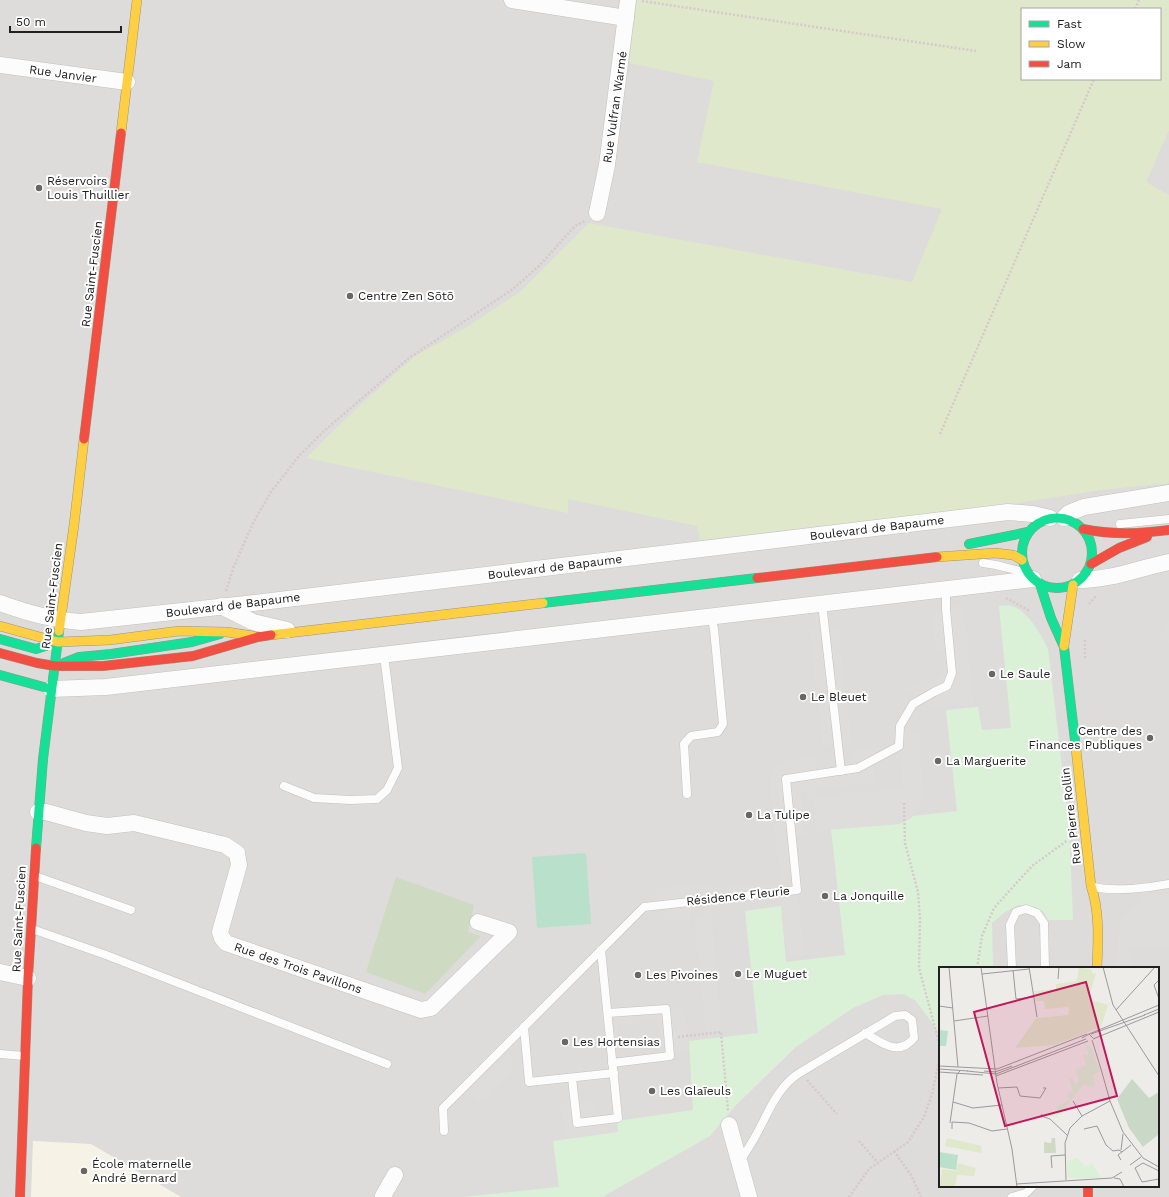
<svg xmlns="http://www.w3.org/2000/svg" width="1169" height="1197" font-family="'Work Sans',sans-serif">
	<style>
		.residential { fill: #dddcda; fill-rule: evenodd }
		.education { fill: #f6f3e6 }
		.grass { fill: #dfe8cb; fill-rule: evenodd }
		.forest { fill: #cedac1 }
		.park { fill: #dbf1d7 }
		.pitch { fill: #b9e0ca }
		.parking { fill: #dedddc }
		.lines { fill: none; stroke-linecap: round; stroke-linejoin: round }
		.lane-casing { stroke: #c1c1bf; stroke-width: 9 }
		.street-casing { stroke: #c1c1bf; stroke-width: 17 }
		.fast-casing { stroke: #979682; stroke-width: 10 }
		.slow-casing { stroke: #979682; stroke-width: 10 }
		.jam-casing { stroke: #979682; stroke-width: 10 }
		.path { stroke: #d6c9c9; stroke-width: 2.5; stroke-dasharray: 2 2; stroke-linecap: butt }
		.lane { stroke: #fcfcfc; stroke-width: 8 }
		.street { stroke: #fcfcfc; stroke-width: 16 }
		.fast { stroke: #16e098; stroke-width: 9 }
		.slow { stroke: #ffcf43; stroke-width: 9 }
		.jam { stroke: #f24e42; stroke-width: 9 }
		.poi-dot { fill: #686766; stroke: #fff; stroke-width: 1.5 }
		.labels { text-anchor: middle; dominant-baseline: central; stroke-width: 4; stroke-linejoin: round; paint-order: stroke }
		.street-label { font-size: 12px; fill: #202020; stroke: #fff }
		.poi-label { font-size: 12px; fill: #202020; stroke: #fff; text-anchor: start }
		.inset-road { fill: none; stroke: #9c9a99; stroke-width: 1 }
		.view { fill: #c2185b; fill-opacity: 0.15; stroke: #c2185b; stroke-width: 2 }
		.inset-edge { fill: none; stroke: #202020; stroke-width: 2 }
	</style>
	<rect width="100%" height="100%" fill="#eeece9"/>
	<path class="residential" d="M0,0H1169V1197H0ZM1022,9H1160V79H1022ZM940,968H1158V1186H940Z"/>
	<polygon class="education" points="33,1141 91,1144 181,1197 31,1197"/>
	<path class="grass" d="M637,0H1169V130L1146,182L1169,195V483L1101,490L1004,505L700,540L697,526L568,499V513L306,458L358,407L414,357L467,327L521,291L589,223L912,282L942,209L697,162L714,81L629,63ZM1022,9H1160V79H1022Z"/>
	<polygon class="forest" points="396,877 474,905 468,932 481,936 425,994 366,972"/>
	<path class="park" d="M999,606C1003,606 1008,605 1011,606C1027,609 1042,636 1048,649L1069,826L1073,920H1048L1043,911L1030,906L1018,905L1005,912L992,923L993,968H940V1034L916,1001L904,994L883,995L853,1008L796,1047L736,1105L710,1136L602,1197H463L559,1187L553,1141L618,1132L617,1121L693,1110L689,1041L758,1033L745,911L781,906L786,962L845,955L831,829L899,824L910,819L913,816L957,811L946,710L978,707L982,730L1011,728Z"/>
	<polygon class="pitch" points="586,853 591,924 537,928 532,857"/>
	<g class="parking">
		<polygon points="954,606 964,608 974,704 932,708 901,690 927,677 932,682 942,673 944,664 943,653 936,655 931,616"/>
		<polygon points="1169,620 1169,644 1157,635"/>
		<polygon points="838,626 852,743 822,746 809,629"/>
		<polygon points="918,732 924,794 920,808 910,819 899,824 816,831 813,796 902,788 900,734"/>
		<polygon points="870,744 878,758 873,760 875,782 801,792 805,835 792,836 796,879 780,881 769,783 771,775 775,768 785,760 813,757 820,774 858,768 850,754"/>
		<polygon points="780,882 783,891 797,890 805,956 787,958 780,892 711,899 721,1032 706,1034 694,919 704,917 703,901 689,902 691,919 664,922 663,905 655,906 654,888 710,883 711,888"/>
		<polygon points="1169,894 1169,948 1131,948 1131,968 1116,968 1120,919 1142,896"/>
		<polygon points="685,1007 689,1051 660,1054 657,1021 618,1025 620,1047 611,1047 608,1013"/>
		<polygon points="504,1059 514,1069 482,1104 471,1094"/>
		<polygon points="595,1101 597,1121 615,1119 617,1132 565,1138 561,1106"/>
	</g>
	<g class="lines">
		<g class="lane-casing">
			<g id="lane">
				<polyline points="1120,524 1169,519"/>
				<polyline points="983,563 996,565 1028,573"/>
				<polyline points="822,603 841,771"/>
				<polyline points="284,786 314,798 350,800 377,799 387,790 398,768 384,655"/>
				<polyline points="687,794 684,744 691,736 718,732 723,724 714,629 711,616"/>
				<polyline points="35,876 131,910"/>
				<path d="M1094,887C1114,892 1148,888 1169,884"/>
				<polyline points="32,929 106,955 387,1064"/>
				<polyline points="1012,968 1010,925 1016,912 1026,909 1037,913 1044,923 1045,968"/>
				<polyline points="608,1013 666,1009 670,1056 612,1063"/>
				<polyline points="524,1027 529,1082 614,1073"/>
				<polyline points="0,1054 24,1056"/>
				<polyline points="572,1078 577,1123 618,1118 601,950"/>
				<polyline points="444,1131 443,1108 644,907 797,890 786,779 858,768 899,746 900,726 913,704 934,692 947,686 952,673 946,609 946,589"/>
				<path d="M740,1161C745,1153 750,1146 755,1137C768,1114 777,1086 801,1072L895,1016L905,1015L912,1020L914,1038C899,1057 881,1043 865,1033"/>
				<polyline points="1012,1197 1026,1193 1033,1186"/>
			</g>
		</g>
		<g class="street-casing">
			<g id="street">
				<polyline points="512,0 626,18"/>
				<polyline points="0,65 127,82"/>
				<polyline points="597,213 607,165 628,0"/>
				<polyline points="1064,518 1069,513 1084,507 1169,493"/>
				<path d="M1080,580C1111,580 1139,568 1169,562"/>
				<path d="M0,603C27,613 52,620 81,622L246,604L1008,512L1033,514L1050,518"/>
				<polyline points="221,606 253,622 287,630"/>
				<polyline points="51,689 106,687 1033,579"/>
				<polyline points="38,812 46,812 86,823 107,826 134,823 225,845 237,853 239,865 220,932 222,938 226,943 421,1010 431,1008 509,932 478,922"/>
				<polyline points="0,972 28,978"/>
				<polyline points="729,1125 749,1197"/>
				<polyline points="384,1197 383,1196 395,1175"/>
			</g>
		</g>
		<g class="fast-casing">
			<g id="fast">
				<circle cx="1057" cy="553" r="35"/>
				<polyline points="969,544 1028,532"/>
				<polyline points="1040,584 1051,618 1064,647 1076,749"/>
				<polyline points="543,603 757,578"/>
				<polyline points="0,639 36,649 58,642"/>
				<polyline points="64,663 79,657 111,654 192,642 220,634"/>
				<polyline points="0,675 51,689"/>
				<polyline points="36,848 43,759 59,631"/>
			</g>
		</g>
		<g class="slow-casing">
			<g id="slow">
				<polyline points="121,133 137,0"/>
				<polyline points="937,557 995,553 1013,555 1022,560"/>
				<polyline points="0,626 58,642 110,640 179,631 227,632 253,636"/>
				<polyline points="59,631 74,525 84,439"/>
				<polyline points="271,635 543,603"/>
				<polyline points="1064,646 1073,585"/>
				<path d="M1076,749L1091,886C1100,912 1098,941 1097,968"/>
			</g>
		</g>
		<g class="jam-casing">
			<g id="jam">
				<polyline points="84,439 121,133"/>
				<path d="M1083,529C1112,535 1140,534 1169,530"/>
				<polyline points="1091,564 1119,548 1147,537"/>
				<polyline points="757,578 937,557"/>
				<polyline points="0,653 37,663 55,666 103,666 193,656 258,637 271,635"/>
				<polyline points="1088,1186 1088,1197"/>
				<polyline points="20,1197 28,978 36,848"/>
			</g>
		</g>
		<g class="path">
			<polyline points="642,1 976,51"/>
			<polyline points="1135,9 1139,0"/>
			<polyline points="940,434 1094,79"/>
			<polyline points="226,591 234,566 254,521 271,492 299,456 324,431 409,358 513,289 540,265 575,226 585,221"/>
			<polyline points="1006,598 1030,611"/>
			<polyline points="1089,604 1097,595"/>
			<polyline points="1085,640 1085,659"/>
			<polyline points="904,803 905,843 918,892 920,919 919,968 940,1046"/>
			<polyline points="977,968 982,936 994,908 1032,866 1068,840"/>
			<polyline points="678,1037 721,1032 728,1111"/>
			<polyline points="807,1080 837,1114"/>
			<polyline points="859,1141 878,1163"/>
			<polyline points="894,1151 911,1175 921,1197"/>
			<polyline points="849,1197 869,1169 908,1142 924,1117 932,1094 940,1056"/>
		</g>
		<use href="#lane" class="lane"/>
		<use href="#street" class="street"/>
		<use href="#fast" class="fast"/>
		<use href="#slow" class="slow"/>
		<use href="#jam" class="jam"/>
	</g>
	<g class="poi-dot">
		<circle cx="39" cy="188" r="4"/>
		<circle cx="350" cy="296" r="4"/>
		<circle cx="992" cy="674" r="4"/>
		<circle cx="803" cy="697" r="4"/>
		<circle cx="1150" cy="738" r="4"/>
		<circle cx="938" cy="761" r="4"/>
		<circle cx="749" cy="815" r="4"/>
		<circle cx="825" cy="896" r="4"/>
		<circle cx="738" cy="974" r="4"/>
		<circle cx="638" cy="975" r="4"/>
		<circle cx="565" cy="1042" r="4"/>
		<circle cx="652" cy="1091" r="4"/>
		<circle cx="84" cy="1171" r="4"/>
	</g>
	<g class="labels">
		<g class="street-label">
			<text transform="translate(63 74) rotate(8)">Rue Janvier</text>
			<text transform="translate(615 107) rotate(-82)">Rue Vulfran Warmé</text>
			<text transform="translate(92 274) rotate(-83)">Rue Saint-Fuscien</text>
			<text transform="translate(877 528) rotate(-7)">Boulevard de Bapaume</text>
			<text transform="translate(555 567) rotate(-7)">Boulevard de Bapaume</text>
			<text transform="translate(52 596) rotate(-83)">Rue Saint-Fuscien</text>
			<text transform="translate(233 605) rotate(-7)">Boulevard de Bapaume</text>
			<text transform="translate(1071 816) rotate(-97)">Rue Pierre Rollin</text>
			<text transform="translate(738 896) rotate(-6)">Résidence Fleurie</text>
			<text transform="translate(19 919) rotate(-87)">Rue Saint-Fuscien</text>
			<text transform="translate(298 968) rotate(19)">Rue des Trois Pavillons</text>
		</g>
		<g class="poi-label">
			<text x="47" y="181">Réservoirs<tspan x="47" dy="14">Louis Thuillier</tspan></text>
			<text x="358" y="296">Centre Zen Sōtō</text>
			<text x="1000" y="674">Le Saule</text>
			<text x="811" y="697">Le Bleuet</text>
			<text x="1142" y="731" text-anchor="end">Centre des<tspan x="1142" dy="14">Finances Publiques</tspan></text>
			<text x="946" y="761">La Marguerite</text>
			<text x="757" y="815">La Tulipe</text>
			<text x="833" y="896">La Jonquille</text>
			<text x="746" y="974">Le Muguet</text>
			<text x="646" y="975">Les Pivoines</text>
			<text x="573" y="1042">Les Hortensias</text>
			<text x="660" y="1091">Les Glaïeuls</text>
			<text x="92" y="1164">École maternelle<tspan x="92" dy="14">André Bernard</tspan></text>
		</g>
	</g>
	<g transform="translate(939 967)">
		<rect width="220" height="220" fill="#eeece9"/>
		<path d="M140,0L153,3V6L157,7L149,32L169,38L162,60L116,78L76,81L97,51L129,48L130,40L106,42L105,34H97L95,24L117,22V17L138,14ZM8,171L43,179L42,186L6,179ZM19,196L37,201L35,209L18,208L16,220L1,219L3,202L17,204Z" fill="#dfe8cb"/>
		<path d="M113,171H116L117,186H105V175L112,176Z" fill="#cedac1"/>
		<path d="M193,112L210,131L220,125V167L204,180L190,161L178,132Z" fill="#c9d8c7"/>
		<path d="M146,77L152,80L161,105L154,108L156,116L154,121L145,117L117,151L109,148L119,144L117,140L130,133L128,127L134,124L130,113L133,111L135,117L140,115L136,103L147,98L144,88H150ZM138,191L147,200L153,196L162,211H129L128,194Z" fill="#dbf1d7"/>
		<path d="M0,63L9,64L7,79H0ZM0,185L19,188L17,203L0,200Z" fill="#b9e0ca"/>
		<path class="inset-road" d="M10,0L19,100M42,0L58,116L73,182L78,220M90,0L98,50M164,0L174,38L220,109M74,3L77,32L95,30M43,7L90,2M119,12L120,0M220,13L215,18L220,32M0,39L14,41M177,43L216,0M205,48L220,42M15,54L49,49M150,67L220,38M152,67L206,48M143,71L150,67L154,71M154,72L220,45M153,73L162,102M0,99L58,102L148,67M0,102L29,104M162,102L171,134L184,165L204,191L220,200M28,104L57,107L147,72M45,104L57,105M0,105L44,108M56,105L73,99M57,109L149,74M59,121L78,120L81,129L101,131L107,121H104M134,134L143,149M14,135L34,141L63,138M103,147L102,149L111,152L128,168M11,156L18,107L21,104M13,162V155L30,156L53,164L68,162M145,162L158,159L167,178L174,184L180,183L183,185M182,183L184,167M182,193L179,188L192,178M191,198L202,190M113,201L112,189L126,188M220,204L204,196L196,201L203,215L220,212M175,211L181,212L185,220M127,213L126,176L131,161L143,149L171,134M77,217L173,211L183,205"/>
		<path class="view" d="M147,15L178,129L66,159L35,45Z"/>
		<rect width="220" height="220" class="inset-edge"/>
	</g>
	<rect x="1021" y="8" width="140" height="72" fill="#ffffff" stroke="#a6a6a6"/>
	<rect x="1029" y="21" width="20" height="6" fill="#16e098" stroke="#a6a6a6"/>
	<text x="1057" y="28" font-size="12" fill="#202020">Fast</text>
	<rect x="1029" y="41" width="20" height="6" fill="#ffcf43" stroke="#a6a6a6"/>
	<text x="1057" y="48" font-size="12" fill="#202020">Slow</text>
	<rect x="1029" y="61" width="20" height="6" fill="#f24e42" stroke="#a6a6a6"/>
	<text x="1057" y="68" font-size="12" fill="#202020">Jam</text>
	<path d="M10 26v6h111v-6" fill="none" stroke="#202020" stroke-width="2"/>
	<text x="16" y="26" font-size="12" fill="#202020" stroke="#ffffff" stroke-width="3" paint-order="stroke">50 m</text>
</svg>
